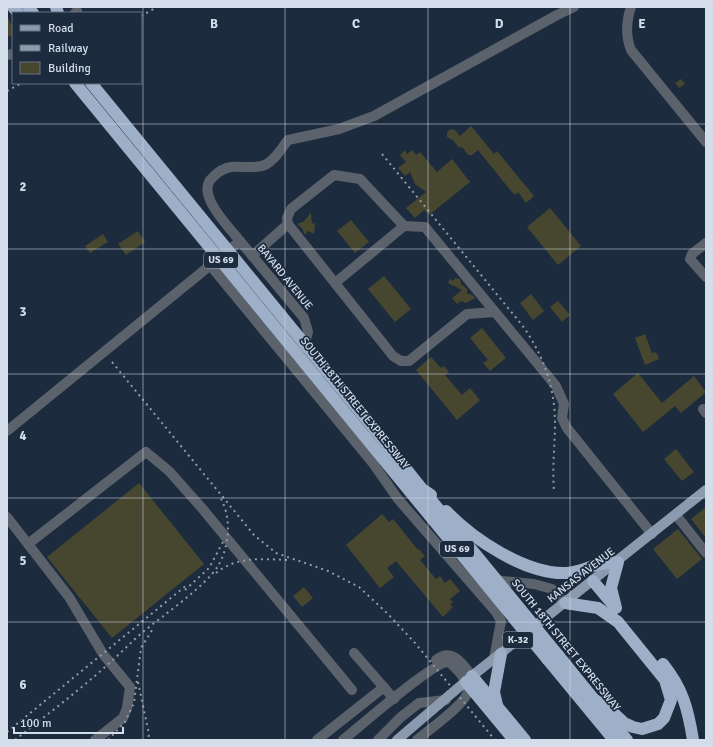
<svg xmlns="http://www.w3.org/2000/svg" width="713" height="747" font-family="Signika,sans-serif">
	<style>
		.building { fill: #46472e }
		.lines { fill: none; stroke-linecap: round; stroke-linejoin: round }
		.minor { stroke: #5b626c; stroke-width: 10 }
		.major { stroke: #8b9aae; stroke-width: 10 }
		.highway { stroke: #9eb0c8; stroke-width: 12 }
		.rail { stroke: #919cab; stroke-width: 2; stroke-dasharray: 2 4; stroke-linecap: butt }
		.highway-bridge { stroke: #9eb0c8; stroke-width: 12 }
		.grid { fill: none; stroke: #d4ddea; stroke-width: 1; stroke-opacity: 0.55 }
		.labels { text-anchor: middle; dominant-baseline: central; stroke-width: 3.5; stroke-linejoin: round; paint-order: stroke }
		.shield { fill: #1d2b3e; stroke: #9da8b6; stroke-width: 1 }
		.shield-label { font-size: 10px; font-weight: bold; fill: #d4ddea }
		.street-label { font-size: 11px; fill: #d4ddea; stroke: #1d2b3e }
		.grid-label { font-size: 13px; text-anchor: middle; font-weight: bold; fill: #d4ddea; stroke: #1d2b3e; stroke-width: 3.5; stroke-linejoin: round; paint-order: stroke }
	</style>
	<rect width="100%" height="100%" fill="#1d2b3e"/>
	<g class="building">
		<polygon points="7,15 13,29 13,35 7,37"/>
		<polygon points="681,79 685,84 679,88 675,83"/>
		<polygon points="471,126 494,154 497,151 534,196 526,203 518,192 515,195 511,191 478,150 472,155 468,155 463,148 458,147 454,141 447,137 447,133 450,129 455,130 460,136"/>
		<polygon points="405,150 407,154 412,150 416,155 420,152 437,172 452,159 470,182 429,215 424,210 415,218 406,208 426,192 415,184 410,172 405,176 398,168 406,162 400,155"/>
		<polygon points="550,208 581,246 558,265 527,227"/>
		<polygon points="311,213 312,224 315,223 314,234 308,231 305,235 302,228 297,224 303,222"/>
		<polygon points="351,220 369,242 355,253 337,231"/>
		<polygon points="138,231 145,242 126,255 118,244"/>
		<polygon points="103,234 108,242 90,253 85,246"/>
		<polygon points="384,276 411,309 395,322 368,289"/>
		<polygon points="455,278 460,279 461,284 467,289 467,294 473,295 475,298 466,303 461,301 457,304 452,298 462,290 448,283 450,279 453,281"/>
		<polygon points="531,294 544,311 533,320 520,303"/>
		<polygon points="558,301 570,315 562,322 550,307"/>
		<polygon points="482,328 506,358 490,371 483,363 488,360 470,338"/>
		<polygon points="645,334 652,353 656,352 659,359 645,365 635,338"/>
		<polygon points="431,357 441,368 444,366 449,372 445,375 462,395 470,388 480,400 457,420 416,370"/>
		<polygon points="638,373 662,403 694,376 706,392 681,413 675,406 643,432 613,394"/>
		<polygon points="676,449 694,472 682,481 664,459"/>
		<polygon points="139,483 204,564 112,638 47,557"/>
		<polygon points="706,507 706,538 691,519"/>
		<polygon points="382,514 389,522 393,519 418,550 419,549 425,556 420,560 436,579 440,576 445,583 450,579 460,591 450,599 453,602 450,604 453,607 443,617 396,561 387,568 394,577 380,588 346,545"/>
		<polygon points="678,529 702,559 677,579 653,549"/>
		<polygon points="304,587 313,598 302,607 293,596"/>
	</g>
	<g class="lines">
		<g class="minor">
			<path d="M631,7C626,22 625,35 631,50L706,142"/>
			<polyline points="75,13 77,11"/>
			<polyline points="7,55 13,54"/>
			<path d="M240,241C229,227 194,193 213,177C218,172 224,168 231,167C242,166 255,169 265,165C275,160 281,149 288,140L339,129L374,116L557,15L574,7"/>
			<polyline points="706,243 692,254 690,259 706,277"/>
			<polyline points="252,256 288,224"/>
			<polyline points="210,265 372,462 398,499 496,612 501,621 494,659"/>
			<polyline points="335,283 404,226"/>
			<polyline points="495,312 467,314 409,361 401,361 393,356 288,224 287,218 291,209 334,175 360,179 404,226 425,227 556,386 564,404 562,418 567,428 652,534"/>
			<polyline points="703,409 706,413"/>
			<polyline points="7,431 240,241 304,318 308,332 304,346 307,349"/>
			<polyline points="676,515 706,553"/>
			<polyline points="7,517 69,597 103,654 130,687 127,708 123,718 95,740"/>
			<polyline points="28,544 146,452 169,471 201,507 352,690"/>
			<polyline points="493,580 534,584 552,589 565,603"/>
			<polyline points="354,653 394,699"/>
			<path d="M436,660C452,647 463,664 472,676"/>
			<polyline points="317,740 384,687"/>
			<path d="M343,740C358,728 435,660 449,662C457,669 467,679 468,690C468,703 427,731 417,740"/>
			<polyline points="378,740 401,717 419,703 446,700"/>
		</g>
		<polyline class="major" points="397,740 472,676 706,490"/>
		<g class="highway">
			<polyline points="13,7 18,13"/>
			<polyline points="28,7 33,13"/>
			<polyline points="56,7 58,13"/>
			<polyline points="375,430 422,489 431,495"/>
			<path d="M446,511C473,539 526,575 567,573C578,572 586,568 596,565C603,563 611,563 618,562L611,588L616,608"/>
			<polyline points="593,581 614,606"/>
			<polyline points="565,603 598,608 618,622 665,680 671,700 664,718 658,724 642,729 633,727 624,723 608,708 593,699"/>
			<polyline points="558,655 627,740"/>
			<polyline points="548,660 614,740"/>
			<path d="M663,664C683,689 688,709 693,740"/>
			<polyline points="472,676 525,740"/>
			<polyline points="466,682 514,740"/>
			<polyline points="497,705 494,692 501,654"/>
		</g>
		<g class="rail">
			<polyline points="141,16 157,7"/>
			<polyline points="7,91 22,83"/>
			<path d="M382,154L522,325C543,354 555,387 555,423C555,445 552,468 554,491"/>
			<polyline points="112,362 254,535 276,553 328,571 359,587 388,614 415,643 495,740"/>
			<path d="M216,573C237,556 262,559 288,560"/>
			<polyline points="185,590 209,568 223,542"/>
			<polyline points="138,682 149,734 148,740"/>
			<polyline points="7,732 188,584"/>
			<path d="M15,740C49,713 84,687 116,657C125,649 133,640 143,632C162,616 206,586 218,566C229,547 232,519 221,499"/>
			<polyline points="108,740 125,722 134,703 141,648 154,627"/>
		</g>
		<g class="highway-bridge">
			<polyline points="75,83 548,660"/>
			<polyline points="91,83 375,430"/>
			<polyline points="422,489 558,655"/>
		</g>
	</g>
	<path class="grid" d="M143,7V740M285,7V740M428,7V740M570,7V740M7,124H706M7,249H706M7,374H706M7,498H706M7,622H706"/>
	<g class="labels">
		<g class="shield">
			<rect x="204" y="252" width="34" height="16" rx="3"/>
			<rect x="440" y="541" width="34" height="16" rx="3"/>
			<rect x="503" y="632" width="30" height="16" rx="3"/>
		</g>
		<g class="shield-label">
			<text x="221" y="260">US 69</text>
			<text x="457" y="549">US 69</text>
			<text x="518" y="640">K-32</text>
		</g>
		<g class="street-label">
			<text transform="translate(285 277) rotate(51)">BAYARD AVENUE</text>
			<text transform="translate(355 403) rotate(51)">SOUTH 18TH STREET EXPRESSWAY</text>
			<text transform="translate(581 575) rotate(-38)">KANSAS AVENUE</text>
			<text transform="translate(566 645) rotate(51)">SOUTH 18TH STREET EXPRESSWAY</text>
		</g>
	</g>
	<g class="grid-label">
		<text x="214" y="28">B</text>
		<text x="356" y="28">C</text>
		<text x="499" y="28">D</text>
		<text x="642" y="28">E</text>
		<text x="23" y="191">2</text>
		<text x="23" y="316">3</text>
		<text x="23" y="440">4</text>
		<text x="23" y="565">5</text>
		<text x="23" y="689">6</text>
	</g>
	<rect width="713" height="747" fill="none" stroke="#d4ddea" stroke-width="16"/>
	<rect x="12" y="12" width="130" height="72" fill="#1d2b3e" stroke="#667283"/>
	<rect x="20" y="25" width="20" height="6" fill="#8b9aae" stroke="#667283"/>
	<text x="48" y="32" font-size="12" fill="#d4ddea">Road</text>
	<rect x="20" y="45" width="20" height="6" fill="#919cab" stroke="#667283"/>
	<text x="48" y="52" font-size="12" fill="#d4ddea">Railway</text>
	<rect x="20" y="62" width="20" height="12" fill="#46472e" stroke="#667283"/>
	<text x="48" y="72" font-size="12" fill="#d4ddea">Building</text>
	<path d="M14 727v6h109v-6" fill="none" stroke="#d4ddea" stroke-width="2"/>
	<text x="20" y="727" font-size="12" fill="#d4ddea" stroke="#1d2b3e" stroke-width="3" paint-order="stroke">100 m</text>
</svg>
